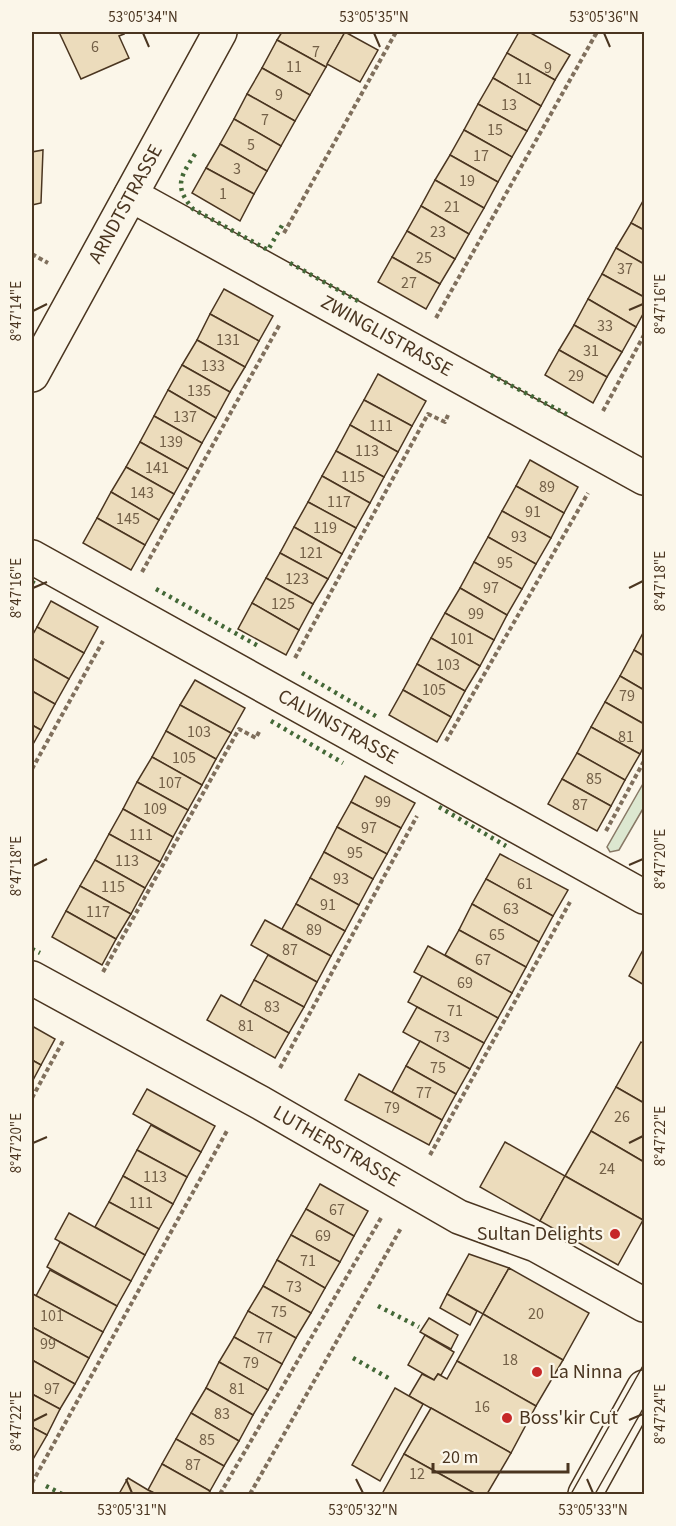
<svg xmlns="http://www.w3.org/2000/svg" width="676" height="1526" font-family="'Source Sans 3',sans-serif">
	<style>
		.green { fill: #dce7d0; stroke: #887966; stroke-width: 1.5 }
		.building { fill: #ecdcbc; stroke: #4a3520; stroke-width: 1.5 }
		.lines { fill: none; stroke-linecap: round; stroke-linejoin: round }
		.minor-casing { stroke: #4a3520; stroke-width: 36 }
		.path { stroke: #7f6f5c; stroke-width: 4; stroke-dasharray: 4.5 3; stroke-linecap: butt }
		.minor { stroke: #fbf6e9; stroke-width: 33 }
		.tram { stroke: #4a3520; stroke-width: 1.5 }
		.hedge { stroke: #436837; stroke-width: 4.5; stroke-dasharray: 3 4.5; stroke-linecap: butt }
		.ticks { fill: none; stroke: #4a3520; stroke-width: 2 }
		.poi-dot { fill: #c62828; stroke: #fbf6e9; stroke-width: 2 }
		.labels { text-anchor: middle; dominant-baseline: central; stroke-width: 4.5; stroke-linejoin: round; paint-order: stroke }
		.number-label { font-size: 16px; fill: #725f47 }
		.street-label { font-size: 20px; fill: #4a3520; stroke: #fbf6e9 }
		.poi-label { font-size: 20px; fill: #4a3520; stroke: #fbf6e9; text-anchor: start }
		.neatline { fill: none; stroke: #4a3520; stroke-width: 2 }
		.ticks-label { font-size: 15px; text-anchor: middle; fill: #4a3520 }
	</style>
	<rect width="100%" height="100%" fill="#fbf6e9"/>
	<polygon class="green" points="644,782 644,807 619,850 610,852 607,847"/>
	<g class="building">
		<polygon points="59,32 123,32 124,34 119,36 129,58 81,79"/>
		<polygon points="282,32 345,32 326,67 277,40"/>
		<polygon points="345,32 378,50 360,82 327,64"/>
		<polygon points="519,32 529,32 570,55 555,80 507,53"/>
		<polygon points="277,40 326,67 310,95 262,68"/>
		<polygon points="507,53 555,80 541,106 493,78"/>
		<polygon points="262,68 310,95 295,121 247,94"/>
		<polygon points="493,78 541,106 527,131 478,104"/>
		<polygon points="247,94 295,121 281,146 234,119"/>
		<polygon points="478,104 527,131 512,157 464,130"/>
		<polygon points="234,119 281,146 267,171 220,144"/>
		<polygon points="464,130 512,157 498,182 450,155"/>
		<polygon points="220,144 267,171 254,194 206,168"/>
		<polygon points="43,150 41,203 32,205 32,152"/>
		<polygon points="450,155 498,182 484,208 435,180"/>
		<polygon points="206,168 254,194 240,221 192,193"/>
		<polygon points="435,180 484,208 469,234 421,206"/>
		<polygon points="644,199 644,230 631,223"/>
		<polygon points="421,206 469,234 455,259 407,231"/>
		<polygon points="631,223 644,230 644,264 616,248"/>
		<polygon points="407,231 455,259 440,284 392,257"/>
		<polygon points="616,248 644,264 644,297 602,274"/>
		<polygon points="392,257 440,284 426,309 378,282"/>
		<polygon points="602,274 644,297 644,312 636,327 588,299"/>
		<polygon points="224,289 273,316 259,341 210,314"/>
		<polygon points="588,299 636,327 622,352 574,325"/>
		<polygon points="210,314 259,341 245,367 197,340"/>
		<polygon points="574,325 622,352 607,377 559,350"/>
		<polygon points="197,340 245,367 230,392 182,365"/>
		<polygon points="559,350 607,377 593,403 545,375"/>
		<polygon points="182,365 230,392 216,418 168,390"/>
		<polygon points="378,374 426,401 412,426 364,400"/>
		<polygon points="168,390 216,418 202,443 154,416"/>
		<polygon points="364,400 412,426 398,452 350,425"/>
		<polygon points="154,416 202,443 188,469 140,442"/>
		<polygon points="350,425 398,452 384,477 336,451"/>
		<polygon points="140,442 188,469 174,494 126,467"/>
		<polygon points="336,451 384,477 370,503 322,476"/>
		<polygon points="530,460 578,487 564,513 516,486"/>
		<polygon points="126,467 174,494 159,520 111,492"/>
		<polygon points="322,476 370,503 356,528 308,502"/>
		<polygon points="516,486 564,513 551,538 502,511"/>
		<polygon points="111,492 159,520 145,545 97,518"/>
		<polygon points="308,502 356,528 342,554 294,527"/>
		<polygon points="502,511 551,538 536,564 488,537"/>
		<polygon points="97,518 145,545 131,570 83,543"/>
		<polygon points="294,527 342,554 328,579 280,553"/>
		<polygon points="488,537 536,564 522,589 474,562"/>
		<polygon points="280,553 328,579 313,604 266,578"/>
		<polygon points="474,562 522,589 507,615 460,588"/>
		<polygon points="266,578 313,604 299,630 252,603"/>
		<polygon points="460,588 507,615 494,640 445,613"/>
		<polygon points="51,601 98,627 84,653 37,627"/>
		<polygon points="252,603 299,630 286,655 238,629"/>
		<polygon points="445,613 494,640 480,666 431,638"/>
		<polygon points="37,627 84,653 69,679 32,658 32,636"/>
		<polygon points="644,631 644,656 634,650"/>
		<polygon points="431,638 480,666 465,691 417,664"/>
		<polygon points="634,650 644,656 644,690 620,676"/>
		<polygon points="32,658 69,679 55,704 32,691"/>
		<polygon points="417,664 465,691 451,717 403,690"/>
		<polygon points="620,676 644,690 644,724 605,702"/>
		<polygon points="195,680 245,708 231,733 180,705"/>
		<polygon points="403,690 451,717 437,742 389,715"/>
		<polygon points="32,691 55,704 41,730 32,725"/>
		<polygon points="605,702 644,724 644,746 640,754 591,727"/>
		<polygon points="180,705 231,733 216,759 166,731"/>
		<polygon points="32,725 41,730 32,746"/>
		<polygon points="591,727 640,754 625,780 577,753"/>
		<polygon points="166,731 216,759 202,785 152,757"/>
		<polygon points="577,753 625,780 611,806 562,779"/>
		<polygon points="152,757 202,785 188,810 137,782"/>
		<polygon points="365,776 415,803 401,828 351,802"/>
		<polygon points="562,779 611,806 597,831 548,804"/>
		<polygon points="137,782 188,810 173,837 123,809"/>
		<polygon points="351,802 401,828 387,854 337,827"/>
		<polygon points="123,809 173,837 160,862 109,834"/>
		<polygon points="337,827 387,854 373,879 324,852"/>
		<polygon points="109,834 160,862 145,888 95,860"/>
		<polygon points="324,852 373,879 359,905 310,878"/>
		<polygon points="500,854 568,890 553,916 486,879"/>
		<polygon points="95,860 145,888 131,914 80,886"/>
		<polygon points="310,878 359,905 345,931 296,904"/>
		<polygon points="486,879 553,916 539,942 472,904"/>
		<polygon points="80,886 131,914 116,939 66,911"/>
		<polygon points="296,904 345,931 331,956 282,929"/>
		<polygon points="472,904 539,942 526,967 459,930"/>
		<polygon points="66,911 116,939 102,965 52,937"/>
		<polygon points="265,920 331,956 317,982 251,945"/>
		<polygon points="459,930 526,967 512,993 445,955"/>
		<polygon points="428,946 512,993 498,1018 414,972"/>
		<polygon points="644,948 644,985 629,976"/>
		<polygon points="268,955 317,982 304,1007 254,980"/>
		<polygon points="422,976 498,1018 484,1043 408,1002"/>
		<polygon points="254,980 304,1007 289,1033 240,1006"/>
		<polygon points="221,995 289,1033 275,1058 207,1020"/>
		<polygon points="417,1007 484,1043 470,1069 403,1032"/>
		<polygon points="32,1026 55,1039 41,1065 32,1060"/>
		<polygon points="420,1041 470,1069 456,1094 406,1066"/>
		<polygon points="641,1042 644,1044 644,1103 616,1087"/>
		<polygon points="32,1060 41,1065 32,1082"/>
		<polygon points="406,1066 456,1094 442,1120 392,1092"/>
		<polygon points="359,1074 442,1120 429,1145 345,1100"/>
		<polygon points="616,1087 644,1103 644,1162 591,1131"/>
		<polygon points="147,1089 215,1126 201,1152 133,1114"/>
		<polygon points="151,1125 201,1152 187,1177 137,1150"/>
		<polygon points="591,1131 644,1162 644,1217 643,1220 565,1176"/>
		<polygon points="505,1142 565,1176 540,1221 480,1187"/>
		<polygon points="137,1150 187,1177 173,1204 123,1176"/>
		<polygon points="123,1176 173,1204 159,1229 109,1202"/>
		<polygon points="565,1176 643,1220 618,1265 540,1221"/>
		<polygon points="320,1184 368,1211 354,1236 306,1209"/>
		<polygon points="109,1202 159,1229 145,1255 95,1227"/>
		<polygon points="306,1209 354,1236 340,1262 291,1235"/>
		<polygon points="69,1213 145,1255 131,1281 55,1239"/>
		<polygon points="291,1235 340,1262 325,1288 277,1260"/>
		<polygon points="60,1242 131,1281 117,1306 47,1267"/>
		<polygon points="469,1254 509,1268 483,1314 447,1294"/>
		<polygon points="277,1260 325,1288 311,1313 263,1286"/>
		<polygon points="509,1268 589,1313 563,1360 483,1314"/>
		<polygon points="50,1270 117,1306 103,1332 36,1296"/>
		<polygon points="263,1286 311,1313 296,1338 248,1311"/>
		<polygon points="33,1294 103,1332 89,1358 32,1327"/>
		<polygon points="447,1294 477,1311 470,1325 440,1308"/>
		<polygon points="248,1311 296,1338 282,1364 234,1337"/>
		<polygon points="483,1314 563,1360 536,1406 457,1361"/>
		<polygon points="429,1318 458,1335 451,1349 420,1332"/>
		<polygon points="32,1327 89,1358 75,1384 32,1360"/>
		<polygon points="425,1335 454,1352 441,1375 438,1374 434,1380 408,1365"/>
		<polygon points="234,1337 282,1364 268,1390 219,1362"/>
		<polygon points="32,1360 75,1384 60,1409 32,1394"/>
		<polygon points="457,1361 536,1406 511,1453 409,1396 422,1374 434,1380 438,1374 447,1379"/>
		<polygon points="219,1362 268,1390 253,1415 206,1388"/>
		<polygon points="206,1388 253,1415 239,1441 191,1413"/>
		<polygon points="395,1388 423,1404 380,1481 352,1465"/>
		<polygon points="32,1394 60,1409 47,1435 32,1427"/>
		<polygon points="431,1408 511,1453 487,1494 476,1494 404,1454"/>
		<polygon points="191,1413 239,1441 224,1466 176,1439"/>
		<polygon points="32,1427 47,1435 32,1461"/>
		<polygon points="176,1439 224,1466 210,1491 162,1464"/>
		<polygon points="404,1454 476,1494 382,1494"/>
		<polygon points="162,1464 210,1491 208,1494 156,1494 148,1490"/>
		<polygon points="128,1478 148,1490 156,1494 119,1494"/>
	</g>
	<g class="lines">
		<g class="minor-casing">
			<g id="minor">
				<path id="s1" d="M131,195L644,478"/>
				<path id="s2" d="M32,375L220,32"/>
				<path id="s3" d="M32,557L644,897"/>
				<path id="s4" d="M32,978L261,1103L459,1217L536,1245L644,1305"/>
				<polyline points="585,1494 644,1387"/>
			</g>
		</g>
		<g class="path">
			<polyline points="284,233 396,32"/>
			<polyline points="32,254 48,263"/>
			<polyline points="436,318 597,32"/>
			<polyline points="603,411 644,335"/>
			<polyline points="142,572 280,324"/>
			<polyline points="295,658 428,414 445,422 448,415"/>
			<polyline points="446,741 588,493"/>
			<polyline points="32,769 103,641"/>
			<polyline points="606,831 644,761"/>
			<polyline points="103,972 239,729 256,738 260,730"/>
			<polyline points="280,1068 417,816"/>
			<polyline points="32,1098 63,1041"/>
			<polyline points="430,1155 570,902"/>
			<polyline points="32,1483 228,1129"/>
			<polyline points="220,1494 381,1218"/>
			<polyline points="250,1494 401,1228"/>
		</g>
		<use href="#minor" class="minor"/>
		<g class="tram">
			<polyline points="571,1494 644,1364"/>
			<polyline points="595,1494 644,1407"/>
		</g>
		<g class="hedge">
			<path d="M195,154C181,176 173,186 193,209L268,250L284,222"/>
			<polyline points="290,263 358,301"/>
			<polyline points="491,375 568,415"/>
			<polyline points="32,582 37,585"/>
			<polyline points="156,589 260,647"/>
			<polyline points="302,673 379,718"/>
			<polyline points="271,721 343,763"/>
			<polyline points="439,807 506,846"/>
			<polyline points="32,949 40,953"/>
			<polyline points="378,1306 419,1327"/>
			<polyline points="353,1358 392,1380"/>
			<polyline points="46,1486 62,1494"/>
		</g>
	</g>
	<path class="ticks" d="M143,33L149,47M374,33L380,47M604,33L610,47M629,310L643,304M33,311L47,304M33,588L47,582M629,588L643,581M629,865L643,859M33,866L47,859M33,1143L47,1137M629,1143L643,1136M629,1420L643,1414M33,1421L47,1414M126,1479L132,1493M356,1479L363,1493M587,1479L593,1493"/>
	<g class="poi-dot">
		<circle cx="615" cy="1234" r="6"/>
		<circle cx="537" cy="1372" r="6"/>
		<circle cx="507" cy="1418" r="6"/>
	</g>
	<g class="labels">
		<g class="number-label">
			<text x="95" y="47">6</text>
			<text x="316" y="52">7</text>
			<text x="294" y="67">11</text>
			<text x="548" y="68">9</text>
			<text x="524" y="79">11</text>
			<text x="279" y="95">9</text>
			<text x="509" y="105">13</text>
			<text x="265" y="120">7</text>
			<text x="495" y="130">15</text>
			<text x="251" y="145">5</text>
			<text x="481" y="156">17</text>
			<text x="237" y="169">3</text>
			<text x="467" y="181">19</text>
			<text x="223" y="194">1</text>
			<text x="452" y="207">21</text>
			<text x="438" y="232">23</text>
			<text x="424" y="258">25</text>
			<text x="625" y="269">37</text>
			<text x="409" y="283">27</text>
			<text x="605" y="326">33</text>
			<text x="228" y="340">131</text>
			<text x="591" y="351">31</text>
			<text x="213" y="366">133</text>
			<text x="576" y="376">29</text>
			<text x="199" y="391">135</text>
			<text x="185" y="417">137</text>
			<text x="381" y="426">111</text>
			<text x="171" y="442">139</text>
			<text x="367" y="451">113</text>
			<text x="157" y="468">141</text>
			<text x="353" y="477">115</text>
			<text x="547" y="487">89</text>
			<text x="142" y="493">143</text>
			<text x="339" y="502">117</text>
			<text x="533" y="512">91</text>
			<text x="128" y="519">145</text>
			<text x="325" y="528">119</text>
			<text x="519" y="537">93</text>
			<text x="311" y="553">121</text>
			<text x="505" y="563">95</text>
			<text x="297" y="579">123</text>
			<text x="491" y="588">97</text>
			<text x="283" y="604">125</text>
			<text x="476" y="614">99</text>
			<text x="462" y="639">101</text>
			<text x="448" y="665">103</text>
			<text x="434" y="690">105</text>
			<text x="627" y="696">79</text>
			<text x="199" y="732">103</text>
			<text x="626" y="737">81</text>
			<text x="184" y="758">105</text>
			<text x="594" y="779">85</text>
			<text x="170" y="783">107</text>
			<text x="383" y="802">99</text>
			<text x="580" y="805">87</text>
			<text x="155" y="809">109</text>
			<text x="369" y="828">97</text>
			<text x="141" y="835">111</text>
			<text x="355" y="853">95</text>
			<text x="127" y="861">113</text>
			<text x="341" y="879">93</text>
			<text x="525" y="884">61</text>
			<text x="113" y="887">115</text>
			<text x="328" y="905">91</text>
			<text x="511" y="909">63</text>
			<text x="98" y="912">117</text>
			<text x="314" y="930">89</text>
			<text x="497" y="935">65</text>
			<text x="290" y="950">87</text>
			<text x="483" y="960">67</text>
			<text x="465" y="983">69</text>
			<text x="272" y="1007">83</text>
			<text x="455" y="1011">71</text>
			<text x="246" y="1026">81</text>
			<text x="442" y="1037">73</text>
			<text x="438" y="1068">75</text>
			<text x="424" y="1093">77</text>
			<text x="392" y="1108">79</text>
			<text x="622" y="1117">26</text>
			<text x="607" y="1169">24</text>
			<text x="155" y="1177">113</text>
			<text x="141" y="1203">111</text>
			<text x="337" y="1210">67</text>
			<text x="323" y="1236">69</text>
			<text x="308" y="1261">71</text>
			<text x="294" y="1287">73</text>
			<text x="279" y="1312">75</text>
			<text x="536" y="1314">20</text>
			<text x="52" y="1316">101</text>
			<text x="265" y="1338">77</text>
			<text x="48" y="1344">99</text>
			<text x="510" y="1360">18</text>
			<text x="251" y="1363">79</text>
			<text x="52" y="1389">97</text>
			<text x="237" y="1389">81</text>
			<text x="482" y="1407">16</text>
			<text x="222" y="1414">83</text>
			<text x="207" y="1440">85</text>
			<text x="193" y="1465">87</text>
			<text x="417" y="1474">12</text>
		</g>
		<g class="street-label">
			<text stroke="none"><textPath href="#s2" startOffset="195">ARNDTSTRASSE</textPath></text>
			<text stroke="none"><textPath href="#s1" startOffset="292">ZWINGLISTRASSE</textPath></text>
			<text stroke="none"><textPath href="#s3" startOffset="350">CALVINSTRASSE</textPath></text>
			<text stroke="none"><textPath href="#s4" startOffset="348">LUTHERSTRASSE</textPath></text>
		</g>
		<g class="poi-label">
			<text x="603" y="1234" text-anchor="end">Sultan Delights</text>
			<text x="549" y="1372">La Ninna</text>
			<text x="519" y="1418">Boss'kir Cut</text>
		</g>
	</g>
	<rect width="676" height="1526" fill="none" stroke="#fbf6e9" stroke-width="66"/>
	<path d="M433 1463v9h135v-9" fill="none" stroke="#4a3520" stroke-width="3"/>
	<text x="442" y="1463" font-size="18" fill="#4a3520" stroke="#fbf6e9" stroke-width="4.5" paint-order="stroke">20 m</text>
	<rect x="33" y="33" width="610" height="1460" class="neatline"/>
	<g class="ticks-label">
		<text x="143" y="22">53°05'34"N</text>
		<text x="374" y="22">53°05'35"N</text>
		<text x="604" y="22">53°05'36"N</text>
		<text transform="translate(660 304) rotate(-90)" y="5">8°47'16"E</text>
		<text transform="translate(16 311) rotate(-90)" y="5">8°47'14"E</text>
		<text transform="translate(660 581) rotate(-90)" y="5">8°47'18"E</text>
		<text transform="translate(16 588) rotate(-90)" y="5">8°47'16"E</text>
		<text transform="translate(660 859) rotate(-90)" y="5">8°47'20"E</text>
		<text transform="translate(16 866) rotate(-90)" y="5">8°47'18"E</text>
		<text transform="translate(660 1136) rotate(-90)" y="5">8°47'22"E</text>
		<text transform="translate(16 1143) rotate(-90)" y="5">8°47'20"E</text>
		<text transform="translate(660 1414) rotate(-90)" y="5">8°47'24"E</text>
		<text transform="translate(16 1421) rotate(-90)" y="5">8°47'22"E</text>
		<text x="132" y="1515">53°05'31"N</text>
		<text x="363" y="1515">53°05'32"N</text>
		<text x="593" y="1515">53°05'33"N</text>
	</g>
</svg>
